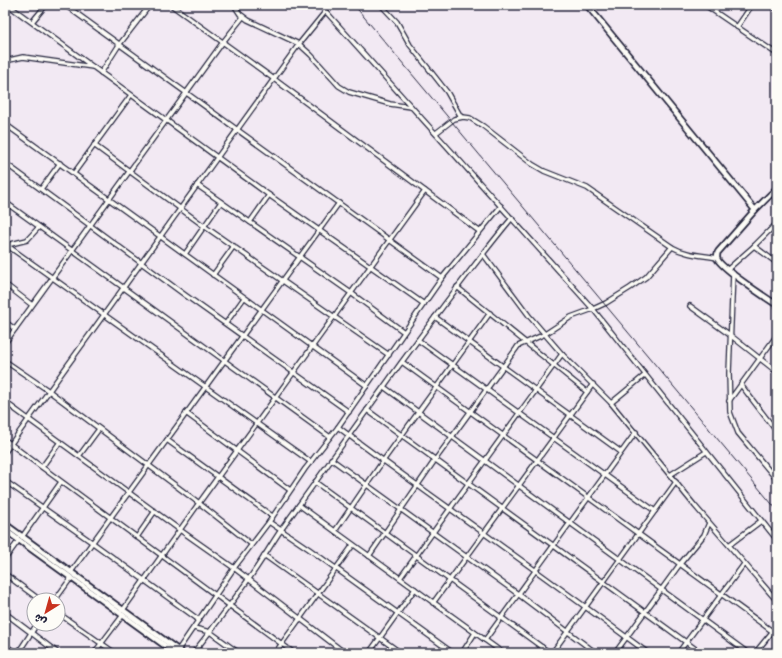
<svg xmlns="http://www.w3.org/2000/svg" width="782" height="658" font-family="Delius,'Playpen Sans Arabic',sans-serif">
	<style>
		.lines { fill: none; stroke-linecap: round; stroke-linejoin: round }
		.minor-casing { stroke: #22223b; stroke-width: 6 }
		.tertiary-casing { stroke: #22223b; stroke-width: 8 }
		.minor { stroke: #fdfcf7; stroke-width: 3.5 }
		.tertiary { stroke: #fdfcf7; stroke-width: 4.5 }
		.rail { stroke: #22223b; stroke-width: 1 }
	</style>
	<rect width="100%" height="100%" fill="#f2e9f3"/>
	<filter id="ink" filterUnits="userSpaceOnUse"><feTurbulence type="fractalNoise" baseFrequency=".025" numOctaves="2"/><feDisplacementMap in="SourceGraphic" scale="8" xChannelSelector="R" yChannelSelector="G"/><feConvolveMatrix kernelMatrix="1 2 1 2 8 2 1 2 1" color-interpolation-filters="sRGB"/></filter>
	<g filter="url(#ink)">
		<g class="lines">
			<g class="minor-casing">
				<g id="minor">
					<polyline points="8,5 269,195 424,304"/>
					<polyline points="65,5 442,278"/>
					<polyline points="171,5 274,79 479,231"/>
					<polyline points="234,5 240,14 248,20 299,44 311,55 339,86 349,92 390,104 411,107"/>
					<polyline points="320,5 593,309 777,540"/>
					<polyline points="381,5 397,22 410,45 447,92 461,117"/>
					<polyline points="705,5 777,54"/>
					<polyline points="771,5 777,10"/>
					<polyline points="32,22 46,5"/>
					<polyline points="737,27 752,5"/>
					<polyline points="5,61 23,57 93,67"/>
					<polyline points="101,73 119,45 150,5"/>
					<polyline points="5,124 367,386"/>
					<path d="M436,133L454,119L463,117L470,118L483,126L532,164L544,171L587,188L672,247C686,255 701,255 717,258"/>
					<polyline points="94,145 204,226 389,355"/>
					<polyline points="5,163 185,295 349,412"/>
					<polyline points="74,173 131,95"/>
					<polyline points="197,185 351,293 404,332"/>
					<polyline points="41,189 60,163"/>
					<polyline points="5,202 330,437"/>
					<polyline points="250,222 269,195"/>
					<polyline points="5,244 311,462"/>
					<polyline points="7,245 27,240 39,227"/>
					<polyline points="754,246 777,263"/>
					<polyline points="185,254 221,202"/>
					<polyline points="483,254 530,317 562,354 611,403 695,506 777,601"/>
					<polyline points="728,269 754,246 777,223"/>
					<polyline points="733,273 729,373 730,412 738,433 777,480"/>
					<polyline points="213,275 234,246"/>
					<polyline points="5,284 32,305"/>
					<polyline points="457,287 587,392"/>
					<polyline points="690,306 730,335 777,372"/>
					<polyline points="435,317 621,452"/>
					<polyline points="5,322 15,329"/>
					<polyline points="226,323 244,298"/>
					<polyline points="418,340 655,511"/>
					<polyline points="5,343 223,42 243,17"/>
					<polyline points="5,361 49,391 199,503 251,544"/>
					<polyline points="402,362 772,631"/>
					<polyline points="741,385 777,432"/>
					<polyline points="384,387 748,653"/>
					<polyline points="729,401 777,335"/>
					<polyline points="5,402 180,530 234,568 345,653"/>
					<polyline points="611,403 645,375"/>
					<polyline points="367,410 701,653"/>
					<polyline points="186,413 290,490"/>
					<path d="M338,427C368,450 398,471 428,493C502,546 575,599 648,653"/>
					<polyline points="5,440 294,653"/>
					<polyline points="167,440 272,516"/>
					<polyline points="5,452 299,44 325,12"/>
					<polyline points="79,456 99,429"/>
					<polyline points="331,459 518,594 596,653"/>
					<polyline points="42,467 60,442"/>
					<polyline points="670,475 706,452"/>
					<polyline points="5,481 93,543 199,620"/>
					<polyline points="315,482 550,653"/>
					<polyline points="299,505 503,653"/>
					<polyline points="269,522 309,549 453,653"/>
					<polyline points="335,531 383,461 490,313"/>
					<polyline points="22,537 61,482"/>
					<polyline points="137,537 155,511"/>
					<polyline points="729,545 761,521"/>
					<polyline points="264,555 401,653"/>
					<polyline points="369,556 435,460 516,349 518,346 545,334 571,317 593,309 606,303 630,288 646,277 672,247"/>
					<polyline points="5,559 19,540"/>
					<polyline points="71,572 339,203"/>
					<polyline points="5,574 40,600"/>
					<polyline points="400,578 562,354"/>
					<polyline points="55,600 71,578"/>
					<polyline points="433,603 593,384"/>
					<polyline points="123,610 199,503 425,191"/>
					<polyline points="5,613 58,653"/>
					<polyline points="58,613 115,653"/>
					<polyline points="194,628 210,632 239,653"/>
					<polyline points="485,640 636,432"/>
					<polyline points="5,645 16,653"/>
					<polyline points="178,650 234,568 269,522 305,469 338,427 442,278 501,206"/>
					<polyline points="18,653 37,624"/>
					<polyline points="94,653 123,615"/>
					<path d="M193,653C212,630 230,605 248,580C260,564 270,546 281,530C320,475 359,421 398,367C435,317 472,266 512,218"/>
					<polyline points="275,653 353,545"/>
					<polyline points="369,653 415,589"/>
					<polyline points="462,653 475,633"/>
					<polyline points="538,653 542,647"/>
					<polyline points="552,653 676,482"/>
					<polyline points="615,653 680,564 704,535 709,523"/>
					<polyline points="678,653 744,564"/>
					<polyline points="755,653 777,626"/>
				</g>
			</g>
			<g class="tertiary-casing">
				<g id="tertiary">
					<polyline points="587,5 755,210"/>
					<path d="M777,188L755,210L718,252C717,252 717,257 717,258C718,266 768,299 777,305"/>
					<polyline points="5,524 182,653"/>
					<polyline points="5,530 175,653"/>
				</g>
			</g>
			<use href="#minor" class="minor"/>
			<use href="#tertiary" class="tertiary"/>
			<polyline class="rail" points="354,5 777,510"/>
		</g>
	</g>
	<rect width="782" height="658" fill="none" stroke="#fdfcf7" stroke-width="20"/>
	<rect x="10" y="10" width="762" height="638" fill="none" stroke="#22223b" stroke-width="1.5" filter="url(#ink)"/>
	<g transform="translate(46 612) rotate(217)"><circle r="19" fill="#fdfcf7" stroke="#a5a5ac"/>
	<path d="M0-3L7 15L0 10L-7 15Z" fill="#c8321e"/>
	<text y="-6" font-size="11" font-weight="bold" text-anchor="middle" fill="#22223b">ش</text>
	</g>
</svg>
